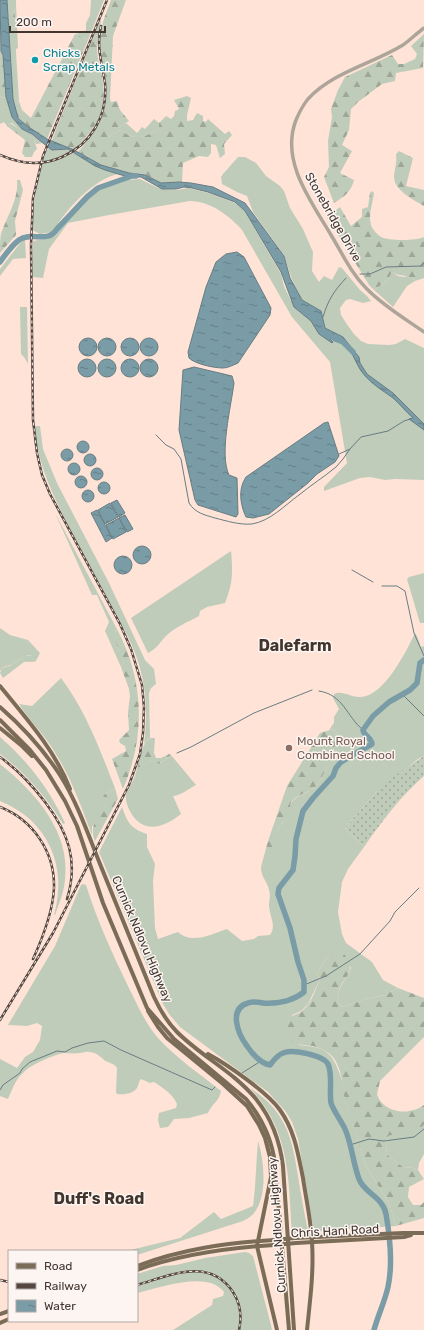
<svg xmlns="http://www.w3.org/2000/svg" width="424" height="1330" font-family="Rubik,sans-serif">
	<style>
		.grass { fill: #c0ccba }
		.forest { fill: url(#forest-firs) }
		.garden { fill: url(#garden-dots) }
		.water { fill: url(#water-ripples); stroke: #687d83 }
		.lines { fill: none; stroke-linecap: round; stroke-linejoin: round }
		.stream { stroke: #687d83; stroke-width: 1 }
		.river { stroke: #799ca7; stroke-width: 5.5 }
		.minor { stroke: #ada599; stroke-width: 3.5 }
		.major { stroke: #7a6c56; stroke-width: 4 }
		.rail-casing { stroke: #564840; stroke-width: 2.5 }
		.rail { stroke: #fcf5f2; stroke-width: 1; stroke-dasharray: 3; stroke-linecap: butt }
		.major-bridge { stroke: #7a6c56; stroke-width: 4 }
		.culture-dot { fill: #0f9aa8; stroke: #fcf5f2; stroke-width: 1.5 }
		.education-dot { fill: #8d6e63; stroke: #fcf5f2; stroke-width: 1.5 }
		.labels { text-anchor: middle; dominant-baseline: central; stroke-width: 3; stroke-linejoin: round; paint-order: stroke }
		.culture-label { font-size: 12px; fill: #0d838f; stroke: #fcf5f2; text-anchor: start }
		.street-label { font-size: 12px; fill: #42352e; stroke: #fcf5f2 }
		.education-label { font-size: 12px; fill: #785e54; stroke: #fcf5f2; text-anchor: start }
		.district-label { font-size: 16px; font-weight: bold; fill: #42352e; stroke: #fcf5f2 }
	</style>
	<defs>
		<pattern id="forest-firs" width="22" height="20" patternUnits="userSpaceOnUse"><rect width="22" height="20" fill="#c0ccba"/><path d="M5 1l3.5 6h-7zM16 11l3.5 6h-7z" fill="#9ea698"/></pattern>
		<pattern id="garden-dots" width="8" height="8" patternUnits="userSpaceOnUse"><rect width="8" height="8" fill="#c0ccba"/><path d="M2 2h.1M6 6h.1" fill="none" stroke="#9ea698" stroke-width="1.8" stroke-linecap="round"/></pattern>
		<pattern id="water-ripples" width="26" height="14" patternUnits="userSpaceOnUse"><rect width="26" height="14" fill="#799ca7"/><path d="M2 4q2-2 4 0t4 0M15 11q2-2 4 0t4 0" fill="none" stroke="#658088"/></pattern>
	</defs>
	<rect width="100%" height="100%" fill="#ffe3d6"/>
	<g class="grass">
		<polygon points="91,0 104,0 88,40 75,34 84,32 86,30 86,23 90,15"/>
		<polygon points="15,4 16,4 18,48 16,49 16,53 19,101 14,105 13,99 9,29 16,27 14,8"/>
		<path d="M0,96L2,98L6,97C12,124 23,127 43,143L36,144L34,139L22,132L12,123H10L7,126L4,122L0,124Z"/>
		<path d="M154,119L159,123V129C143,138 136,141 120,130L109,137L106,135L126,123L137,133L142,127L145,129Z"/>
		<path d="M49,148L57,150L68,149L95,166L118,174C95,179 72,204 59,222C57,225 55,229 52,232L40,234L32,230C33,215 37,157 49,148Z"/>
		<path d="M238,157H245L256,163L266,176L280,186L284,191L290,208L303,229L313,252L312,271L319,282L324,276L332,280L339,267L342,268L360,290L367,296L371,301L363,303L350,299L346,300L340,308L341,315L346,323L354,334L361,341L368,344L389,345L396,344L405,339L424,348V480L395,479L385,480L370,477L360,478L324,491V487L347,463L330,362L292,317L242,230C230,216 210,201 190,201L109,215L68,223L49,249L43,278L32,277L33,241L54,237L58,233L63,224L88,197L98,190L128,180L140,179L158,188L163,189L177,190L188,188L209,193L235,203L244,210L281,274L284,286L291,301L298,293L291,277L284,255L253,212L247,196L237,192L222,184L221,177L223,174Z"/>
		<polygon points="25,240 26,258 13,259 0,276 0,269 21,242"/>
		<path d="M392,272C394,273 396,275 398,276C405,278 409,275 415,281L407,286L393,307L374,290L388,280Z"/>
		<polygon points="20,307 27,307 28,364 24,357 21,354"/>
		<path d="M34,426H40L43,449L57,483L109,583L145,660L154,669L156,684L151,688L149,693L150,738L148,739L144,744C147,720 147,695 141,672C135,647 122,625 110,603C98,580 86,558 74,536C55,500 38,467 34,426Z"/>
		<polygon points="55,513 117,629 115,631 117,647 124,661 121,667 105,631 109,622 97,595 92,595"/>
		<path d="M231,551C233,572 233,583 225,603L207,607L200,611L199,616C188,622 175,627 166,636C158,644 159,647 148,653L131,618Z"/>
		<polygon points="424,573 424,623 420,623 407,579 409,577"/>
		<path d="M0,628L10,635L28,640L40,653L37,659C28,650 19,660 11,665C8,666 5,666 2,668L0,671Z"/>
		<path d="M415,633L417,636L421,647L424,646V756L418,759L377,791L345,828L364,847L348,869L342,882L338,912L342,934L346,943L372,962L383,980L398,988L385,995L366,999L342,1007L338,1002C336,985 348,981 351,967L329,954L317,973L320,979L308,1004L301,1011L292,1015L299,1045C321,1047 331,1049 339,1072C341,1077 343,1084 344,1090C345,1100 346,1110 351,1119L366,1166L390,1205L396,1226L321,1231L316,1230L313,1226L298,1139L292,1122L286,1112L268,1092L180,1027L169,1014L163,1004L99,852L122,807C128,823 130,828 147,834V847L155,864L153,881L155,928L158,939L178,932C192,945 212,934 227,929L242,941L254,939L258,936L270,935C277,925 269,916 269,905C269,900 271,895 269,890C267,880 261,878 261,867C277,860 272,837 281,824C285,818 287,821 291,812L289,807C294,795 305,795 314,788C323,780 324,767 334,759C334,749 332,749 339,740L337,733L333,729L329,730L334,723V717L339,709L333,698L334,694C343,690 351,698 361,697C384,696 406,652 415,633Z"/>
		<path d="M61,678C86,711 100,750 115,788L105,794L106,807L92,827V835C81,806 71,777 54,751C44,734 29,720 19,704L32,706Z"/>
		<path d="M0,737C28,761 50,790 65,823L63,824C46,797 26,773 0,754Z"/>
		<path d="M171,755L196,785C188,789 182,795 173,796L181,814C165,827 144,835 131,813C128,808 125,800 126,795C128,789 133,782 135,775L136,779L139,778L147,761L149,760L161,763Z"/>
		<path d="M0,764C35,792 71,832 65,880C64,892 59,904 55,915H54C68,867 48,820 0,801Z"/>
		<path d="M83,884L86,885C97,920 112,953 128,986C137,1004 145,1023 158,1038C176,1058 200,1074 221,1091C219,1102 212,1103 208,1113L189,1118L174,1119L168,1127L160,1128L158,1120L159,1113L176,1108L177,1104C173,1094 163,1088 154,1082L150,1083L141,1079C138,1082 139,1085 137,1088C133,1094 123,1095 117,1094L116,1092L117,1068C114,1063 108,1063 104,1060C100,1056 95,1052 89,1052C86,1051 82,1053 80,1053C74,1054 69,1053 64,1053C53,1055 30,1065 23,1073C15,1080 12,1090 8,1099L0,1096V1059L17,1068L25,1057L33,1052L40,1040L42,1026L37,1023L27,1026L8,1025L55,946L81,885Z"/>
		<path d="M250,1088C286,1111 292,1137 298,1176C301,1194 304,1212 308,1231L307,1233L292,1234C288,1178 291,1132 250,1088Z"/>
		<path d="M424,1125V1154L419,1163L418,1170L413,1168L403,1167L386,1154L388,1135C395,1134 399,1131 405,1130C413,1127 416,1132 424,1125Z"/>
		<path d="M258,1141C265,1163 270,1211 243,1221L137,1255V1251H126L180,1238L214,1212L221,1219L253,1206C256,1184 256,1162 258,1141Z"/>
		<path d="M245,1252L249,1253L253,1256L272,1329L271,1330H173L212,1305L213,1299L223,1296L224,1292C207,1270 160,1288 137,1293V1274L163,1266L176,1265L205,1258Z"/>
	</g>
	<g class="forest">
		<polygon points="7,0 16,0 16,4 15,4 16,8 14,8 16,27 9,29"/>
		<path d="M111,0H126L113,36L110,99L111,102L117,101L120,110L129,121L107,135L109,137L120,130C136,141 143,138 159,129V123L166,116L171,119L174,116L175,111L179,109L174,100L187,96L191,98L187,115V121L193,120L197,113L203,116V121L206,122L208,119L225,134L229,131L232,135L224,144L225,154L220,158L216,145L211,144V153L208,157L199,156L183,163L182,182L161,183L145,175L129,173L101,165L78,152C96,132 108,111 106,83C105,70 99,57 99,44C99,29 106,14 111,0Z"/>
		<path d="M101,18C101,28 97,38 97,49C97,58 100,67 102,76C108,111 98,126 74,150L52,141L55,132Z"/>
		<polygon points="0,27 1,51 3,55 6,97 2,98 0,96"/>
		<polygon points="75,34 88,40 47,139 27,126 18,117 14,105 19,101 22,110 31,118"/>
		<path d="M424,34L423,68L396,73L395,81L382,84L358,102L351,109L349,130L342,145L352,151L340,173L354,180C351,192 344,197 334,203L324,177L329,167L328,141L332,117L331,109L338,90L345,77L392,55L398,64H404L415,59L417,54L411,46Z"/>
		<polygon points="10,123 34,139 37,149 34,152 32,157 25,157 22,153 25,140 7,126"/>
		<path d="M399,151L413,158L406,186L424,190V206C414,200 393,190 394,176C395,167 397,164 396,154Z"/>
		<path d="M17,180H20L23,190L15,221L16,235L0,253C0,247 0,239 1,234C7,216 19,199 17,180Z"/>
		<path d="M372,191L374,193C373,203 368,215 371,225C372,229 377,234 381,237C388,241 416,241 424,237V278L415,281L413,279C411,279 409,277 407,277C402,274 397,276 392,272L388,280L374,290L369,285L327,217L340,207L351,226L362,217V209L368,207L370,193Z"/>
		<path d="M117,629C144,680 146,736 123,789L112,759L126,751L125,746L120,743L119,740L129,730L128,712L130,696L129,689L121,667L124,661C119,654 119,651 116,643C114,637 112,635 117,629Z"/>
		<path d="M24,656H35L37,659L36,661C32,663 28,661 24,662L3,678L0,673L2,668L10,666Z"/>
		<path d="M333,729L337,733L339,738L333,750L334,760C324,767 323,780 314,788C308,793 298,794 292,801C288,806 292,810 291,816C288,819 283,820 281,824C273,836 277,862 261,867L268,841L287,786L320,733Z"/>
		<path d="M150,738H155L154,753L156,758H161L169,754L171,755C165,759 161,765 154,764L152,761L149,760L141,775L138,779H136L135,775C139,765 141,743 150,738Z"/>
		<path d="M115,788L118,799L95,841C89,826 97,818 106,807L103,797L105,794Z"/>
		<path d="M341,950C364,978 335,975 338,1002L342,1007L366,999L385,995L398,988L424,998V1037L380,1081L377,1094C378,1097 380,1101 382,1103C393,1114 412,1114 424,1105V1125L419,1129L405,1130L398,1133L388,1136L386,1154L403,1167L413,1168L418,1170L424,1179L409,1187L408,1197L413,1205H421L424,1202V1218L396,1226L390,1205L366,1166L351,1120C341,1102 346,1071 332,1056C327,1051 320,1048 313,1046C301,1044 282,1046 284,1028C285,1014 295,1017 302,1011C312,1003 315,990 320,979L317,973L329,954Z"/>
	</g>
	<path class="garden" d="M424,756V776C400,797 382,821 364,847L345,828L377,791L378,787Z"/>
	<g class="water">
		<path d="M0,0H7L13,99L18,118L27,126L47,139L74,150L101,165L129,173L145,175L161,183L179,182L191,183L213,187L245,203L284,256L290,278L302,300L321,311L325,328L343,337L359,357L360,363L367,374L393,393L424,424V430L409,419L413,418C406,412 400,404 393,398C382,390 370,383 362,372C354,362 348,334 330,339L333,342L332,343L319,334L311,321L294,307L281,272L245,211L235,202L208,192L192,188L184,187L176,189H162L141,177H128L105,170L95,166L68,149L52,150L49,148L32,134L22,129L12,117L6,97L3,55L1,51Z"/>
		<path d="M237,252L244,257L271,308L270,315L238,363C233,365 228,368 223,368C214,368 195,364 189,358L188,352L206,287L216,262L226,254Z"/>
		<circle cx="88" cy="347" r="9"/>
		<circle cx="107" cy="347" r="9"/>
		<circle cx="149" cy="347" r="9"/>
		<circle cx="130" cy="347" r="9"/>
		<circle cx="149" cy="368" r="9"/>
		<circle cx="87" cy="368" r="9"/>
		<circle cx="130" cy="368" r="9"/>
		<circle cx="107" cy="368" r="9"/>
		<path d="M194,367L232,376L234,383C231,407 219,454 229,475L237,478L238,514L236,517L198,505L195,500L179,430L183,370Z"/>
		<path d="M328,422L339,456L335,462L317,474L308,483L269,514L253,518L246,517C240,504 238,489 246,477L324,423Z"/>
		<circle cx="83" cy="447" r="6"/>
		<circle cx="67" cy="455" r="6"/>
		<circle cx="90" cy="460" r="6"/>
		<circle cx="74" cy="469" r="6"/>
		<circle cx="97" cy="474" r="6"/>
		<circle cx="81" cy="482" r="6"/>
		<circle cx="104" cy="488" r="6"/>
		<circle cx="88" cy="496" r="6"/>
		<polygon points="117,500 125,513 119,517 111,503"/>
		<polygon points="110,503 118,517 105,524 98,510"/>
		<polygon points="97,510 112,538 106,542 91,513"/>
		<polygon points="125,515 133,529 127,532 119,518"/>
		<polygon points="119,518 126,532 113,539 106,525"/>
		<circle cx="142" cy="555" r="9"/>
		<circle cx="123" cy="565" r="9"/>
	</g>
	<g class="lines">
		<g class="stream">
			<polyline points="360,274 370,274 386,267 421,266 424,263"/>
			<path d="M323,317C328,300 334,291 346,278"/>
			<path d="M156,435L166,445L174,449L181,459L189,503C195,513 205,515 215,518C227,521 239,525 252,524C270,521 284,506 299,495C311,485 324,477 336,467L343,459L350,449"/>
			<polyline points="339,454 350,449 361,437 388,431 404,421 410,419"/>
			<polyline points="352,570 373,582"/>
			<polyline points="382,586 397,586 405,591 414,633 424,656"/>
			<path d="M319,691C344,695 346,716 363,730"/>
			<polyline points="402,694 424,716"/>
			<polyline points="177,753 191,747 254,713 312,690"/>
			<polyline points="304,985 326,976 360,954 390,921 395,912 419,888"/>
			<polyline points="242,1073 261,1061"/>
			<polyline points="0,1090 3,1085 20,1073 22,1069 30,1062 57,1051 65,1052 72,1048 88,1043 104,1041 121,1050 212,1090 215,1087"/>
			<polyline points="350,1145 369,1139 384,1141 414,1137 424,1129"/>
		</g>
		<g class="river">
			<path d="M0,262C5,255 12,245 19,240C32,231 48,244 57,229L87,197L98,188L132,176H136"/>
			<polyline points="329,334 335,339 343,342 353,352"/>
			<path d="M374,1330C378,1315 385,1301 388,1287C393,1264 390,1237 386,1214C383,1197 364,1193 359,1179C353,1163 352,1145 345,1129C342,1122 333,1110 331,1103C329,1091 333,1075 328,1064C323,1055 292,1049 283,1053C277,1055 274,1060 270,1065C260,1063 253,1055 247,1046C238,1034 228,1009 248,1003C253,1001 258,1002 263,1003C277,1004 293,1001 304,992V980L298,962L290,928L278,894L279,888L293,870L295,856L296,839L303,811L313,798L333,776L336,768L341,762L372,744C371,737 364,736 363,730L373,716L389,702L410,690L417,683L420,663L424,660"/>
		</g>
		<path class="minor" d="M424,28C417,33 410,40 403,45C372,64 333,72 308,99C303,105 299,113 296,120C280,161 311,201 331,235C342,253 351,273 366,288C382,305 404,318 424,332"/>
		<g class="major">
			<path d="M0,686C26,718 55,750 70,789"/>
			<path d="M0,707C23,727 43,749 60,775C77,802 88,834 100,864C118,908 136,952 154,997C160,1010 167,1022 177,1032C202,1057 234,1072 256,1099C272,1119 280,1142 283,1166L294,1330"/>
			<path d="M0,720L30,750L46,770L65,801L77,826L103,903L147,1008L174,1039L246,1099C262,1118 272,1139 275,1164L289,1330"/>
			<polyline points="0,728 22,746 32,756"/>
			<polyline points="148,1011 158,1027 167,1038 223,1084 247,1106 259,1125 265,1138 270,1157 271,1177 257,1246 277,1330"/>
			<path d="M208,1054C228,1065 267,1092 280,1110C295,1131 298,1154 303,1178C306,1199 311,1220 312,1242C314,1271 310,1301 307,1330"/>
			<polyline points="295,1238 403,1233 424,1233"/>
			<polyline points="296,1243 404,1237 411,1235"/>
			<path d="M137,1266C182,1249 226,1243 274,1240"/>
			<path d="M137,1270C181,1254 227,1248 274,1245"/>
			<polyline points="0,1314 9,1311"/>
			<polyline points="0,1323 9,1319"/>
		</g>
		<g class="rail-casing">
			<g id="rail">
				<path d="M0,155C20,164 42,166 62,157C91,144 108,116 105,83C102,64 96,46 101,26"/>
				<path d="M0,757C18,770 32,785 45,802C68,832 79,861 67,899"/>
				<path d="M0,807C33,820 55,852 54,888C53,912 43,937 33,959"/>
				<polyline points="0,1020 53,933 129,785 140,754 143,733 144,707 142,685 131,649 120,624 50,494 42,475 37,453 33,420 31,245 33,198 43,156 107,0"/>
				<polyline points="0,1280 9,1282"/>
				<path d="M137,1285C169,1276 209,1256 233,1292C240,1303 242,1317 239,1330"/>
			</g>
		</g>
		<use href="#rail" class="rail"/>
		<g class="major-bridge">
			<polyline points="274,1240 295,1238"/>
			<polyline points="274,1245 296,1243"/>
		</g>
	</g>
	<circle class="culture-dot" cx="35" cy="60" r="4"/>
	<circle class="education-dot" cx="289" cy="748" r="4"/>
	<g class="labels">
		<g class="culture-label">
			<text x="43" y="53">Chicks<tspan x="43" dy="14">Scrap Metals</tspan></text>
		</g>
		<g class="street-label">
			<text transform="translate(333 217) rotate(60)">Stonebridge Drive</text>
			<text transform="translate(142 939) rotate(67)">Curnick Ndlovu Highway</text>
			<text transform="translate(277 1225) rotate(-94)">Curnick Ndlovu Highway</text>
			<text transform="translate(335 1231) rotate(-3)">Chris Hani Road</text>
		</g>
		<g class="education-label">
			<text x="297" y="741">Mount Royal<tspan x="297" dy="14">Combined School</tspan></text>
		</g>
		<g class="district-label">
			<text x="295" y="645">Dalefarm</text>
			<text x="99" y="1198">Duff's Road</text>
		</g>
	</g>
	<rect x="8" y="1250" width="130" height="72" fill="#fcf5f2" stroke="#b2a8a4"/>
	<rect x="16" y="1263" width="20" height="6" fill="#7a6c56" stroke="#b2a8a4"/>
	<text x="44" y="1270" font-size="12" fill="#42352e">Road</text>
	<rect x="16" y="1283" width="20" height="6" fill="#564840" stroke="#b2a8a4"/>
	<text x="44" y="1290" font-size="12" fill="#42352e">Railway</text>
	<rect x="16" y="1300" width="20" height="12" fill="url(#water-ripples)" stroke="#b2a8a4"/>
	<text x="44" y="1310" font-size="12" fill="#42352e">Water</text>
	<path d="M10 26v6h95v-6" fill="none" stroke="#42352e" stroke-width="2"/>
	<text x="16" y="26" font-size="12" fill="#42352e" stroke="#fcf5f2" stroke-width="3" paint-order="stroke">200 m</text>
</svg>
